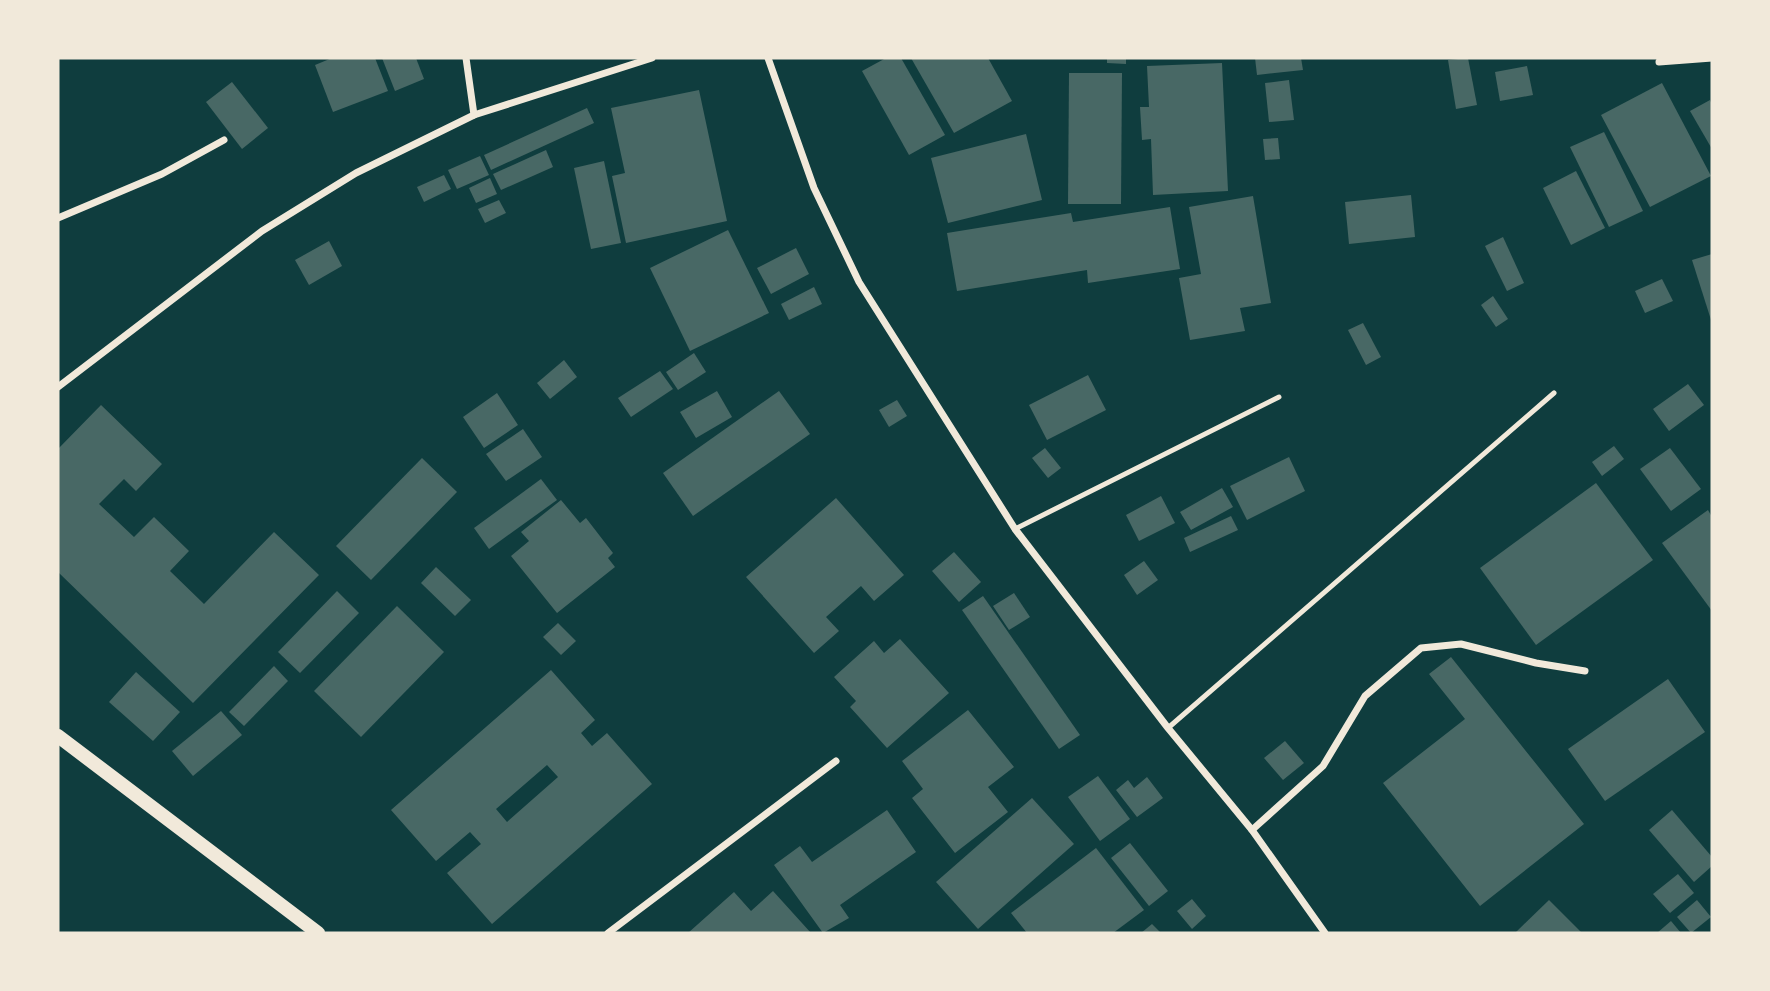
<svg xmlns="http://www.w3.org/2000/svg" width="1770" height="991" font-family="Jost,sans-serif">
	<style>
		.building { fill: #486865; fill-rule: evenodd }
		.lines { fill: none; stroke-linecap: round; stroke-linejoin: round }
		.service { stroke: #f1e9da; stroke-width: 5 }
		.minor { stroke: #f1e9da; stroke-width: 7 }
		.secondary { stroke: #f1e9da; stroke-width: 14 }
	</style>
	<rect width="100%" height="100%" fill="#0f3d3e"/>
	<g class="building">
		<polygon points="332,58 375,58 388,91 333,112 315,65"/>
		<polygon points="382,58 416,58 424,79 395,91"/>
		<polygon points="886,58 901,58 945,135 909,155 862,71"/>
		<polygon points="911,58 988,58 1012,101 954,133"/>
		<polygon points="1107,58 1126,58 1126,64 1107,63"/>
		<polygon points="1255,58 1301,58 1303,70 1257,75"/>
		<polygon points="1468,58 1477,105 1456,109 1448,60"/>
		<polygon points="1222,63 1228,191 1153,195 1151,139 1142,140 1140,107 1149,107 1147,66"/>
		<polygon points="1527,66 1533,95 1500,101 1495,72"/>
		<polygon points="1069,73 1122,73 1121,204 1068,204"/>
		<polygon points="1289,80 1294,120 1269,122 1265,83"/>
		<polygon points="232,82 268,128 242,149 206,102"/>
		<polygon points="1662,83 1711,176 1650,207 1601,115"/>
		<polygon points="699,90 727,221 626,243 612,176 625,173 611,108"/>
		<polygon points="1710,100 1712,105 1712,149 1690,111"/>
		<polygon points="587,108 594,123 491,170 484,155"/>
		<polygon points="1604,132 1643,211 1609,227 1570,147"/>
		<polygon points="1026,134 1042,200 948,223 931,158"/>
		<polygon points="1278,138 1280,159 1265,160 1263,139"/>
		<polygon points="546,150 553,167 501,190 493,174"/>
		<polygon points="480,156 489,175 457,189 448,170"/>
		<polygon points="604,161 621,243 591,249 574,168"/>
		<polygon points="1576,171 1605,228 1571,245 1543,188"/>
		<polygon points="444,175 451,189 424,202 417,187"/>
		<polygon points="490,178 497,194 476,203 469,188"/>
		<polygon points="1411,195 1415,237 1349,244 1345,202"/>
		<polygon points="1253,196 1271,303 1240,308 1245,331 1190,340 1179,278 1201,274 1189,207"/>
		<polygon points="499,200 506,213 485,223 478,209"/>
		<polygon points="1170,207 1180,269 1088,283 1087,270 957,291 947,233 1071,213 1073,222"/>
		<polygon points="728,230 769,313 690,351 650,268"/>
		<polygon points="1503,237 1524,283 1507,291 1485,246"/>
		<polygon points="329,241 342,266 309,285 295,260"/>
		<polygon points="796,248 809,274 771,294 757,268"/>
		<polygon points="1712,254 1712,323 1692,260"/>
		<polygon points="1662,279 1673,301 1645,313 1635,291"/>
		<polygon points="814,287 822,304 789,320 781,304"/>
		<polygon points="1493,296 1508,319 1496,327 1481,305"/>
		<polygon points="1363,323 1381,357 1366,365 1348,330"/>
		<polygon points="694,353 706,372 678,390 666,372"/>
		<polygon points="564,360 577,377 550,399 537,383"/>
		<polygon points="660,371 673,389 631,417 618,398"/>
		<polygon points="1088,375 1106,410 1047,440 1029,405"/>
		<polygon points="1688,384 1704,405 1669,431 1653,409"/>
		<polygon points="717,391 732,417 696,438 680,412"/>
		<polygon points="779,391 810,434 693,516 663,473"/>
		<polygon points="497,393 518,425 484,448 463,417"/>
		<polygon points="897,400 907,416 889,427 879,410"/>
		<polygon points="101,405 162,464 136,491 124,479 99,504 134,537 154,517 189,551 170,571 204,604 274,532 319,575 193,703 58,572 58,449"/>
		<polygon points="523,429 542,457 506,481 486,454"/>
		<polygon points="1614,446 1624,459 1602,476 1592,462"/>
		<polygon points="1045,448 1061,468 1048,478 1032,458"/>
		<polygon points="1670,448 1701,489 1671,511 1640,469"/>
		<polygon points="1289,457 1305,491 1247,520 1230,486"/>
		<polygon points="422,458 457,492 371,580 336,546"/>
		<polygon points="541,479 557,500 489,549 474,528"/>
		<polygon points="1596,483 1653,560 1536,645 1480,568"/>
		<polygon points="1222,488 1233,507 1191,530 1180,512"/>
		<polygon points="1161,496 1175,523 1139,541 1126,515"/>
		<polygon points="836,498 904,575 874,601 861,586 826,617 839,631 814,653 746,577"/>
		<polygon points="561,500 580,523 586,518 613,553 608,558 615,567 557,613 511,556 529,541 521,532"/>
		<polygon points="1708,510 1712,517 1712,611 1662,543"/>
		<polygon points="1231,516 1238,530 1190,552 1184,538"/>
		<polygon points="954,552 981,582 959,602 932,571"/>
		<polygon points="1144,561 1158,580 1137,595 1124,575"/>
		<polygon points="436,567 471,600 455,616 421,583"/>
		<polygon points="337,591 359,613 300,673 278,652"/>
		<polygon points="1014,593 1030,617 1009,630 993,606"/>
		<polygon points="983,596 1080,735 1059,749 962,610"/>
		<polygon points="397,606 444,652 361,737 314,691"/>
		<polygon points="558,623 576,641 561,655 543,637"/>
		<polygon points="900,639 949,693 887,748 850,707 856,701 834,677 874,641 884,653"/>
		<polygon points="1451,657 1584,824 1480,906 1383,783 1465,719 1429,674"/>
		<polygon points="274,666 288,681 244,726 229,712"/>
		<path d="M551,670L595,720L581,733L592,746L607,733L652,784L492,924L447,873L481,844L470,832L436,861L391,810ZM547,765L558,777L507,822L496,809Z"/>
		<polygon points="136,672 180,712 153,741 109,702"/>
		<polygon points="1668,679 1705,732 1605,801 1568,749"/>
		<polygon points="968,710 1014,767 988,787 1008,812 955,853 912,798 923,789 902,761"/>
		<polygon points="221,711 242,735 193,776 172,751"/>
		<polygon points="1285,741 1304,763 1283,780 1264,758"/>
		<polygon points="1098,776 1130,819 1100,841 1068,797"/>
		<polygon points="1147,777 1163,798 1137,817 1116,790 1128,780 1134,788"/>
		<polygon points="1032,798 1074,844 978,929 936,882"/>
		<polygon points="887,810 916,852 840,905 849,918 823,933 774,865 800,846 812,862"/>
		<polygon points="1672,810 1712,857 1712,866 1694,882 1649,830"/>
		<polygon points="1130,843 1168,891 1149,906 1111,858"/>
		<polygon points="1096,848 1144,910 1113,933 1027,933 1011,913"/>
		<polygon points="1678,874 1694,893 1670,913 1653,894"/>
		<polygon points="773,891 811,933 688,933 734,892 751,911"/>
		<polygon points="1192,899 1206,916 1192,929 1177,911"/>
		<polygon points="1549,900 1582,933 1515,933"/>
		<polygon points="1697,900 1711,917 1691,933 1677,917"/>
		<polygon points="1671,921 1681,933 1657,933"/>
		<polygon points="1152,924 1161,933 1141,933"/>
	</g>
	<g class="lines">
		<g class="service">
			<polyline points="1015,529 1279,397"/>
			<polyline points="1168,728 1554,393"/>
		</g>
		<g class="minor">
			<polyline points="466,58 474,115"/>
			<polyline points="768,58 814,188 859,282 1015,529 1168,728 1252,830 1325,933"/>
			<polyline points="1659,62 1712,58"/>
			<polyline points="58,218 162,174 224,140"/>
			<polyline points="58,387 262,231 356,173 474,115 652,58"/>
			<polyline points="1252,830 1323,766 1365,696 1421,648 1461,644 1536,663 1585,671"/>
			<polyline points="608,933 836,761"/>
		</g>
		<polyline class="secondary" points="58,736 318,933"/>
	</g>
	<rect width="1770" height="991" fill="none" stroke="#f1e9da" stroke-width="119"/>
</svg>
